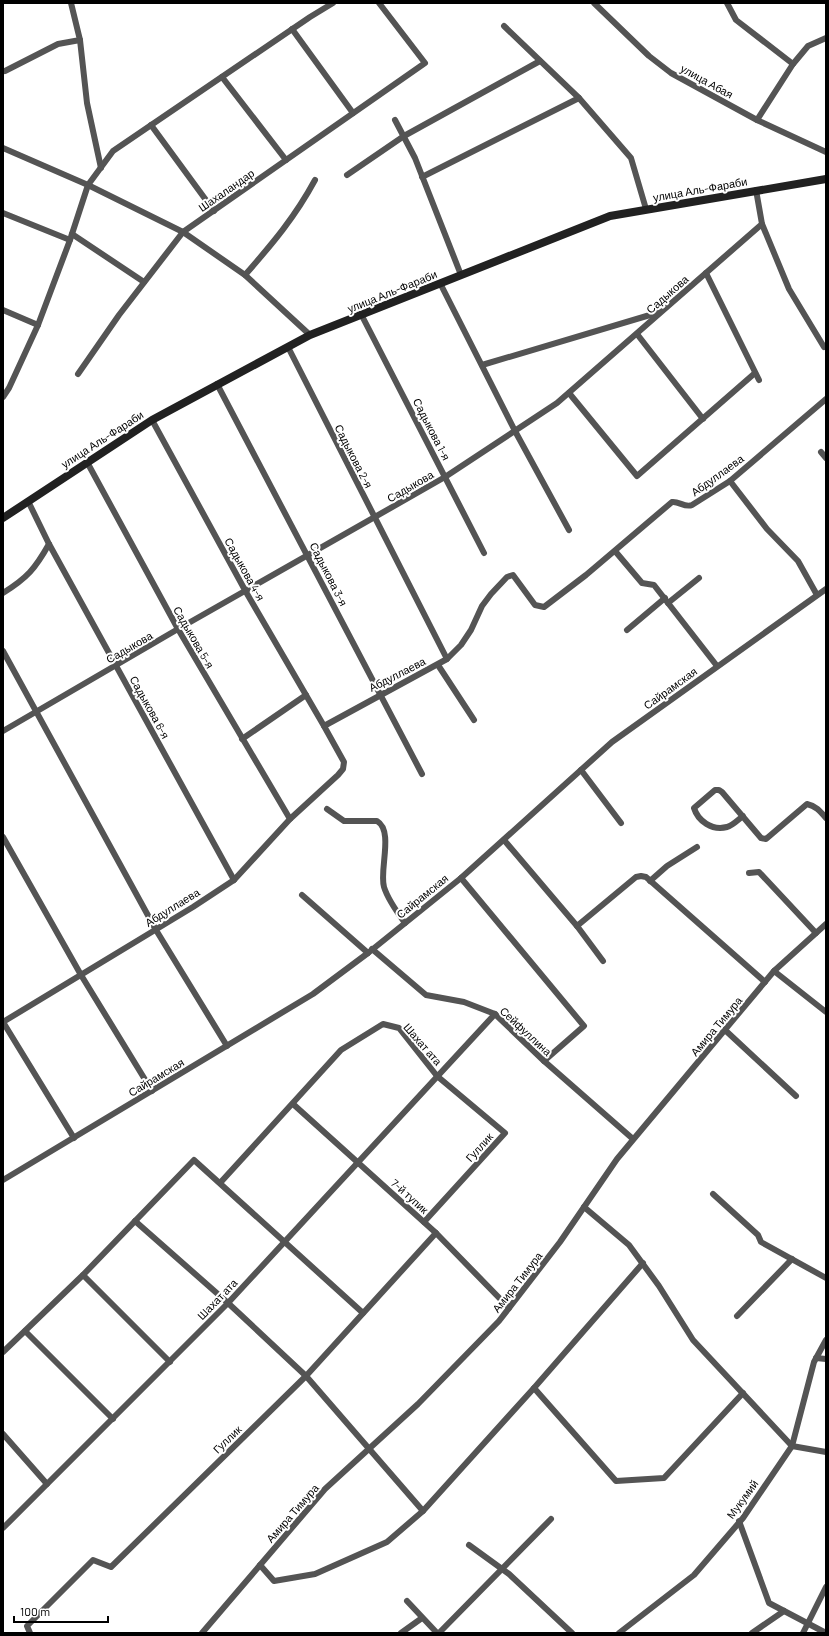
<svg xmlns="http://www.w3.org/2000/svg" width="829" height="1636" font-family="Barlow,sans-serif">
	<style>
		.lines { fill: none; stroke-linecap: round; stroke-linejoin: round }
		.minor { stroke: #545454; stroke-width: 6 }
		.secondary { stroke: #212121; stroke-width: 8 }
		.labels { text-anchor: middle; dominant-baseline: central; stroke-width: 4; stroke-linejoin: round; paint-order: stroke }
		.street-label { font-size: 11px; fill: #000; stroke: #fff }
	</style>
	<rect width="100%" height="100%" fill="#fff"/>
	<g class="lines">
		<g class="minor">
			<polyline points="594,3 649,56 671,73 757,120 826,152"/>
			<polyline points="727,3 736,20 793,64"/>
			<polyline points="504,26 579,98 631,158 646,209"/>
			<polyline points="292,29 353,113"/>
			<polyline points="80,40 87,103 101,168"/>
			<polyline points="5,71 58,44 80,40 71,3"/>
			<polyline points="222,77 286,160"/>
			<polyline points="395,120 415,158 461,275"/>
			<polyline points="757,120 793,64 808,46 826,38"/>
			<polyline points="151,125 214,211"/>
			<polyline points="3,148 88,185 183,232 245,275 310,335"/>
			<polyline points="347,175 404,136 540,61"/>
			<polyline points="422,177 579,98"/>
			<polyline points="3,213 70,240"/>
			<polyline points="762,224 789,289 824,347"/>
			<polyline points="72,234 144,282"/>
			<polyline points="706,273 759,380"/>
			<path d="M245,275C273,243 295,217 315,180"/>
			<polyline points="440,283 515,431 569,530"/>
			<polyline points="3,310 38,325"/>
			<polyline points="361,314 484,553"/>
			<polyline points="637,334 703,419"/>
			<polyline points="288,347 447,659"/>
			<polyline points="482,365 660,312"/>
			<polyline points="78,374 119,315 183,232 425,63 379,3"/>
			<polyline points="217,384 422,774"/>
			<polyline points="569,393 637,476 755,373"/>
			<polyline points="3,397 9,388 38,325 70,240 88,185 113,151 310,17 333,3"/>
			<polyline points="152,420 246,592 324,726"/>
			<polyline points="821,452 826,458"/>
			<polyline points="87,462 178,629 290,819"/>
			<polyline points="730,481 767,529 798,561 817,595"/>
			<polyline points="28,501 49,544 234,880"/>
			<polyline points="615,551 642,583 654,585 717,666"/>
			<path d="M3,593C27,578 35,569 49,544"/>
			<polyline points="668,603 699,578"/>
			<polyline points="627,630 665,598"/>
			<polyline points="3,651 156,930 227,1046"/>
			<polyline points="438,665 474,720"/>
			<polyline points="3,731 178,629 445,477 557,403 762,224 756,190"/>
			<polyline points="242,739 306,695"/>
			<polyline points="581,770 621,823"/>
			<path d="M327,809L344,821H377C394,831 379,870 384,887C388,900 397,912 405,923"/>
			<path d="M743,816C738,820 732,826 727,827C712,831 698,821 694,808L715,790H719L722,792L761,838L766,839L807,804C816,806 820,811 826,818"/>
			<polyline points="3,837 81,975 152,1091"/>
			<polyline points="504,840 577,926 636,877 641,876 646,877 765,982"/>
			<polyline points="749,873 759,872 816,933"/>
			<polyline points="461,878 584,1026 544,1061"/>
			<polyline points="650,881 667,866 697,847"/>
			<polyline points="302,895 368,953"/>
			<polyline points="577,926 603,961"/>
			<polyline points="372,949 426,995 464,1002 495,1014 544,1061 633,1139"/>
			<polyline points="774,971 826,1012"/>
			<path d="M3,1022L193,907L234,880L290,819L338,775L343,769L344,762L324,726L447,659L461,645L471,630L482,606L491,594L507,577L513,575L535,605L544,607L586,575L672,502C679,501 685,508 692,505L730,481L826,399"/>
			<polyline points="3,1022 74,1138"/>
			<polyline points="725,1030 796,1096"/>
			<polyline points="293,1104 436,1233 509,1308"/>
			<polyline points="3,1180 313,994 368,953 461,878 612,742 826,589"/>
			<polyline points="220,1183 341,1050 383,1024 399,1028 437,1076 505,1133 424,1222"/>
			<polyline points="713,1194 758,1235 761,1242 826,1278"/>
			<polyline points="584,1207 629,1245 659,1286 693,1340 792,1446 826,1452"/>
			<polyline points="135,1221 228,1303 306,1376 423,1511"/>
			<polyline points="83,1275 170,1362"/>
			<polyline points="737,1316 792,1259"/>
			<polyline points="25,1331 113,1419"/>
			<polyline points="3,1352 83,1275 194,1160 363,1313"/>
			<polyline points="816,1358 826,1359"/>
			<polyline points="534,1388 616,1481 664,1478 743,1393"/>
			<polyline points="3,1434 47,1484"/>
			<polyline points="739,1521 769,1603 826,1633"/>
			<polyline points="3,1528 228,1303 495,1014"/>
			<polyline points="469,1545 509,1574 572,1633"/>
			<polyline points="260,1565 274,1581 315,1574 387,1542 423,1511 534,1388 643,1263"/>
			<polyline points="407,1601 437,1633"/>
			<polyline points="30,1633 27,1626 93,1560 111,1567 306,1376 436,1233"/>
			<polyline points="202,1633 325,1489 418,1404 499,1321 560,1242 617,1159 774,971 826,924"/>
			<polyline points="401,1633 422,1618"/>
			<polyline points="439,1633 551,1519"/>
			<polyline points="619,1633 694,1575 743,1518 792,1446 814,1362 826,1340"/>
			<polyline points="752,1633 784,1611"/>
			<polyline points="803,1633 826,1587"/>
		</g>
		<polyline class="secondary" points="3,518 152,420 310,335 610,216 826,179"/>
	</g>
	<g class="labels">
		<g class="street-label">
			<text transform="translate(707 81) rotate(29)">улица Абая</text>
			<text transform="translate(700 189) rotate(-10)">улица Аль-Фараби</text>
			<text transform="translate(226 190) rotate(-35)">Шахаландар</text>
			<text transform="translate(392 291) rotate(-22)">улица Аль-Фараби</text>
			<text transform="translate(667 294) rotate(-41)">Садыкова</text>
			<text transform="translate(432 429) rotate(63)">Садыкова 1-я</text>
			<text transform="translate(102 439) rotate(-33)">улица Аль-Фараби</text>
			<text transform="translate(354 456) rotate(63)">Садыкова 2-я</text>
			<text transform="translate(717 475) rotate(-36)">Абдуллаева</text>
			<text transform="translate(410 486) rotate(-30)">Садыкова</text>
			<text transform="translate(245 569) rotate(61)">Садыкова 4-я</text>
			<text transform="translate(329 574) rotate(63)">Садыкова 3-я</text>
			<text transform="translate(194 637) rotate(60)">Садыкова 5-я</text>
			<text transform="translate(129 647) rotate(-30)">Садыкова</text>
			<text transform="translate(397 674) rotate(-27)">Абдуллаева</text>
			<text transform="translate(670 688) rotate(-36)">Сайрамская</text>
			<text transform="translate(150 707) rotate(61)">Садыкова 6-я</text>
			<text transform="translate(422 896) rotate(-39)">Сайрамская</text>
			<text transform="translate(172 907) rotate(-32)">Абдуллаева</text>
			<text transform="translate(716 1026) rotate(-50)">Амира Тимура</text>
			<text transform="translate(526 1031) rotate(43)">Сейфуллина</text>
			<text transform="translate(423 1044) rotate(49)">Шахат ата</text>
			<text transform="translate(156 1077) rotate(-31)">Сайрамская</text>
			<text transform="translate(479 1147) rotate(-48)">Гуллик</text>
			<text transform="translate(410 1196) rotate(42)">7-й тупик</text>
			<text transform="translate(517 1282) rotate(-52)">Амира Тимура</text>
			<text transform="translate(217 1299) rotate(-46)">Шахат ата</text>
			<text transform="translate(227 1439) rotate(-44)">Гуллик</text>
			<text transform="translate(742 1499) rotate(-54)">Мукумий</text>
			<text transform="translate(292 1513) rotate(-49)">Амира Тимура</text>
		</g>
	</g>
	<rect width="829" height="1636" fill="none" stroke="#000000" stroke-width="8"/>
	<path d="M14 1616v6h94v-6" fill="none" stroke="#000000" stroke-width="2"/>
	<text x="20" y="1616" font-size="12" fill="#000000" stroke="#ffffff" stroke-width="3" paint-order="stroke">100 m</text>
</svg>
